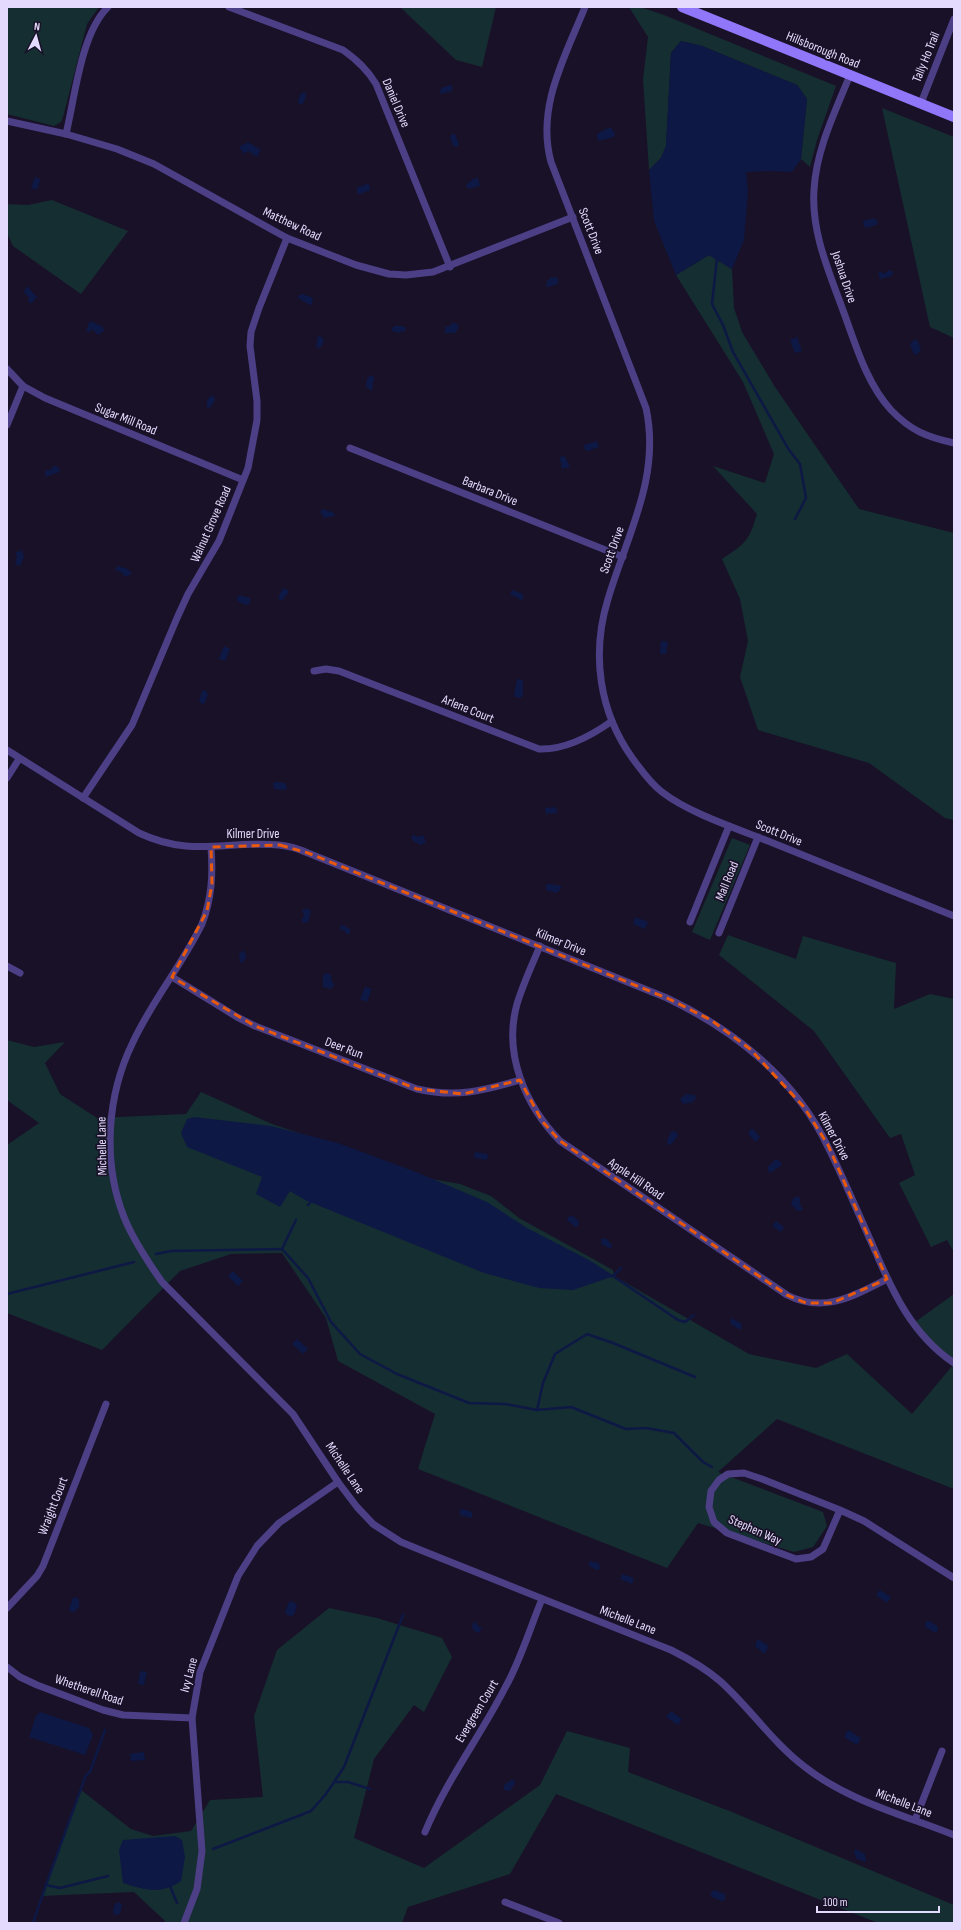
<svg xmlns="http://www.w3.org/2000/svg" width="961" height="1930" font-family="'Sofia Sans Condensed',sans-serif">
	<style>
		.green { fill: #152e32 }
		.water { fill: #0d1845 }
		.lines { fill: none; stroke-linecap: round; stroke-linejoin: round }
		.stream { stroke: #0d1845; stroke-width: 2.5 }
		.street { stroke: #4d3f85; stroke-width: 7 }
		.secondary { stroke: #9076f9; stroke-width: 10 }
		.marked { fill: none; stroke: #e8590c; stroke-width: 3; stroke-dasharray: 8 5; stroke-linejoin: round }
		.labels { text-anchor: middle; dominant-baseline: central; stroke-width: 3.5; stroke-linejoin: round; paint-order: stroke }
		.street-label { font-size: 13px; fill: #e4dafd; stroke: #191128 }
	</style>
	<rect width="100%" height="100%" fill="#191128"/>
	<g class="green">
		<polygon points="7,7 99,7 87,24 63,117 61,122 54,126 7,114"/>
		<polygon points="400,7 496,7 482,67 456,60"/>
		<polygon points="629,7 640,7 664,15 836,86 817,140 810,167 801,159 807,99 797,85 702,46 681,41 671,53 666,146 661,158 649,170 643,79 648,37"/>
		<polygon points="882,108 954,137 954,338 930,327"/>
		<polygon points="52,200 128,231 81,294 13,246 7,233 7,204 28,205"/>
		<path d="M709,255L732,269L734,308L742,332L775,387L859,509L954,533V820L945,818L869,763L758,730L740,677L748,641L740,599L722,559C745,544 749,541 757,514L713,466L765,483L774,454L743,382L676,275Z"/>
		<polygon points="732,838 750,845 710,940 692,932"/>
		<polygon points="728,935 796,959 803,936 896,963 894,1009 930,994 954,999 954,1252 947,1240 931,1247 899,1183 915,1175 901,1134 890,1138 814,1031 719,955"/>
		<polygon points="7,1040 34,1047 65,1042 45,1063 60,1094 97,1118 186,1114 201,1092 272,1124 338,1146 414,1176 460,1184 491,1196 519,1218 613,1270 614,1276 749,1354 816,1368 847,1354 912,1414 953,1365 911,1325 954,1294 954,1489 777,1419 718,1472 823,1512 827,1526 813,1547 794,1552 698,1523 667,1568 418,1469 435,1414 338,1361 326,1318 282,1253 231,1254 180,1271 102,1350 7,1313 7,1145 39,1123 7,1100"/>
		<polygon points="329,1608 377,1618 442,1638 452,1657 424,1712 414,1705 374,1759 354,1838 424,1868 540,1785 567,1731 630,1748 628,1772 732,1812 954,1905 954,1923 878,1923 556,1794 510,1874 408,1907 402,1923 165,1923 165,1921 134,1892 41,1896 81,1790 131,1829 153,1836 191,1831 210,1800 263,1797 254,1716 277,1650"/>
	</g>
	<g class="water">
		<polygon points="681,41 702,46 797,85 807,99 801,159 792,172 771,171 746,172 748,191 744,240 732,269 709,255 676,275 654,221 649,170 661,158 666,146 671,53"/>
		<polygon points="450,85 452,85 452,91 440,94 441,88"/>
		<polygon points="305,92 306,96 303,104 299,104 298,101 301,93"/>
		<polygon points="608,128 611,128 615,133 614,137 598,141 597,134"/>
		<polygon points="452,134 455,134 459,144 457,147 453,146 450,137"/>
		<polygon points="248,142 261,150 257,157 248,151 244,154 239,147"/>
		<polygon points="35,177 40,179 38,188 35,190 31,187"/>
		<polygon points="478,178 480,186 468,189 466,185 473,179"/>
		<polygon points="367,184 369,184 370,190 360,194 357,193 357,188"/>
		<polygon points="874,218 878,222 876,225 866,228 864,226 863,221"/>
		<polygon points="889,270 893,272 892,276 880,279 878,273 881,272 884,274"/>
		<polygon points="552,277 558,278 558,284 548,287 546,286 547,281"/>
		<polygon points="26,287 28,287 37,297 32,303 30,303 28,301 29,297 24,293"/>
		<polygon points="303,294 313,298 312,304 310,305 298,298 299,295"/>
		<polygon points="90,321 103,327 104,331 98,335 92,329 89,332 86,331"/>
		<polygon points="452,323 456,323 459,327 455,333 445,333 445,327 450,326"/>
		<path d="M394,326H403L406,328L405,331C400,332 396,334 391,330Z"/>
		<polygon points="318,336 322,337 324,342 320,348 316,347"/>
		<polygon points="797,337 802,351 795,353 790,340"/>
		<polygon points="915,339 918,341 921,350 916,355 913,353 910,344"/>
		<polygon points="371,375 374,377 372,391 366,387 367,379"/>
		<polygon points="211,396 214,396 215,400 210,408 207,407 207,400"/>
		<polygon points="597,441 599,447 588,451 585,450 584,445"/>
		<polygon points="561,456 565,457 570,467 562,469 560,458"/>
		<polygon points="54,465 60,469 59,472 45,477 45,471 52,469"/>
		<polygon points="322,509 333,512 335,516 323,518 323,515 320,513"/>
		<polygon points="22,550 24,557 20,566 15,564 17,557 15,553"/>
		<polygon points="118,566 128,569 132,574 124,577 123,573 115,570"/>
		<polygon points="283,588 288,590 289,592 282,601 278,598"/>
		<polygon points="512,590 523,594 523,599 521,600 510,594"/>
		<polygon points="239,595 250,598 250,604 245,605 236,600"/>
		<polygon points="661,641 668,642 666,654 660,654"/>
		<polygon points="224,646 230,649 225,661 219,659"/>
		<polygon points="517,679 523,680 523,696 520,698 515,697 514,695"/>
		<polygon points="205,690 208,694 205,703 202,704 199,701 202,691"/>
		<polygon points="275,782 285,783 287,788 285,790 274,789 273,783"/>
		<polygon points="556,807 557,813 546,814 545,808"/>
		<polygon points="413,835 419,837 423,835 426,842 421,845 413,841 411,837"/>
		<polygon points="546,884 557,885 562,887 557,893 546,890"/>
		<polygon points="307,908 311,911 308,922 303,923 302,920 304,915 302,910"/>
		<polygon points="635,917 648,922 645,929 633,924"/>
		<polygon points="341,924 350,929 350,934 346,934 345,931 340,929"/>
		<polygon points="243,950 245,952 246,958 242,963 240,962 239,955"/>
		<polygon points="325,973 331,975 332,982 335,984 331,989 323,987 323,976"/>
		<polygon points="365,987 372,989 367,1002 360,999"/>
		<polygon points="686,1094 695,1095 696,1098 693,1102 683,1104 680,1099"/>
		<polygon points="194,1117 271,1126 338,1143 416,1172 487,1202 527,1228 589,1260 614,1276 573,1290 539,1288 484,1273 305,1200 290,1191 280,1207 256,1194 262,1177 187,1147 181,1133 187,1119"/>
		<polygon points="751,1129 753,1129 760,1137 757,1141 754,1141 748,1133"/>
		<polygon points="672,1131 676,1132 678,1135 672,1144 668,1145 667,1140"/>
		<polygon points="475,1152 488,1154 487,1160 474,1158"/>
		<polygon points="775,1160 779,1160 782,1165 770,1173 767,1168"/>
		<polygon points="794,1197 800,1197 800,1204 803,1210 797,1211 791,1204"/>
		<polygon points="573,1216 579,1221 578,1226 575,1227 567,1220 568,1217"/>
		<polygon points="776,1221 784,1227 781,1232 772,1226"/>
		<polygon points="602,1238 607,1239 612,1245 611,1249 601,1244"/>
		<polygon points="233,1271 243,1281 238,1286 228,1276"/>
		<polygon points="732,1318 742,1324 741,1329 738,1329 731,1324 730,1321"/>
		<polygon points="297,1339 308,1349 303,1354 292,1344"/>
		<polygon points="463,1509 472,1512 472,1518 460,1515 460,1510"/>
		<polygon points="589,1561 599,1563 600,1569 597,1570 589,1566"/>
		<polygon points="622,1574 634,1578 632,1584 620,1579"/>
		<polygon points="880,1590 891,1597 887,1603 876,1595"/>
		<polygon points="76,1597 79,1600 79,1607 74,1612 71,1612 69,1609 73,1598"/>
		<polygon points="292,1601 297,1605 294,1615 291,1616 287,1615 285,1612 289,1602"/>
		<polygon points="926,1621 929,1621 937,1626 938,1629 936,1633 925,1627"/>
		<polygon points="476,1622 478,1626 482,1628 479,1633 473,1630 472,1624"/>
		<polygon points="757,1640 760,1640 768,1646 766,1653 763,1653 755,1646"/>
		<polygon points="140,1671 147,1672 144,1685 138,1684"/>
		<polygon points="671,1711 682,1719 678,1725 666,1717"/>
		<polygon points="40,1712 89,1728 93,1735 85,1755 29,1737 36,1716"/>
		<polygon points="848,1730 861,1738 857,1745 844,1737"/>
		<polygon points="144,1752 145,1760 131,1761 130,1754"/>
		<polygon points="511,1780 514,1780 515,1783 510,1791 504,1790 504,1785"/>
		<path d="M175,1836L182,1840L185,1857L181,1881C161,1895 144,1890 123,1883L119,1850L123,1840Z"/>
		<polygon points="855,1849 865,1854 866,1862 857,1859 854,1853"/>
		<polygon points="714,1890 725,1894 725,1900 722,1901 712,1897 710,1894"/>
		<polygon points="119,1902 122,1905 120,1914 114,1915 113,1911 115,1904"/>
	</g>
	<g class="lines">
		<g class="stream">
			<polyline points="717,258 712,304 723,325 733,352 789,450 800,464 806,498 795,519"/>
			<polyline points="308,1205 312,1200"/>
			<polyline points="282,1249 296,1220"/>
			<polyline points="156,1254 171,1251 282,1249 308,1278 331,1322 360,1354 397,1374 469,1403 505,1404 537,1410 571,1407 626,1429 646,1428 674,1433 703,1462 712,1467"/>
			<polyline points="610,1276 613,1276 678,1320 685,1322 694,1315"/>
			<polyline points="613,1276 621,1268"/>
			<polyline points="7,1294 134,1262"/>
			<polyline points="537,1410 543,1383 555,1354 587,1334 613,1343 695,1377"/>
			<polyline points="335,1782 348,1782 370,1789"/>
			<polyline points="213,1849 311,1811 326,1794 344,1767 403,1615"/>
			<polyline points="46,1885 86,1775 90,1772 105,1730"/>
			<polyline points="170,1886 177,1903"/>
			<polyline points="33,1923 46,1885 60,1888 108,1876"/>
		</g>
		<g class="street">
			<path d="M229,7L343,50C357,60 367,69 376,84L450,267"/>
			<path d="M585,7C565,57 536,107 551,162L646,408C661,477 627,535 608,599C591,654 599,712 633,759C642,771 650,783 662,792C689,813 735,828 768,841C830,866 892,891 954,916"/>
			<path d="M850,75C835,112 816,150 814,190C811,233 830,274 844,313C856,346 867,384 891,410C911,431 927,437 954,443"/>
			<polyline points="921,103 954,19"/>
			<polyline points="7,121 66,134 117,149 154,164 287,238 356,265 389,274 406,275 433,272 573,217"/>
			<path d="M66,134C75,97 81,33 108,7"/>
			<polyline points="7,369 23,386 45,398 243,480"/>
			<polyline points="7,425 23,386"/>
			<polyline points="350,448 623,557"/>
			<path d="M314,671L326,669L339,671L539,749C564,750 591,736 612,721"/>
			<path d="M7,750L139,833C192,858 226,840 279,845C289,846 299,849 308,853L667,998C734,1030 796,1079 828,1147C844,1179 858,1213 873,1246C892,1291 912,1335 954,1363"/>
			<polyline points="7,778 19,759"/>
			<polyline points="83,798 132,725 177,618 188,594 219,541 248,468 257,420 257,401 250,346 251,332 259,308 287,238"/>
			<path d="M211,847C213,874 212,898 202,924C182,965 152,1001 133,1042C107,1095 102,1161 124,1217C133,1240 148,1262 162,1282L293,1414L338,1482L357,1507L373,1524L401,1542L423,1551L671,1650C689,1659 705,1668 720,1681C750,1708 773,1743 805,1767C848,1801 904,1815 954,1835"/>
			<polyline points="690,922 729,826"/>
			<polyline points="719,933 758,837"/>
			<path d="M540,946C532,965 523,984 517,1004C503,1054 525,1105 560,1141L787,1295C824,1314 853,1296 887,1279"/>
			<polyline points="7,966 20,973"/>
			<path d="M172,977L237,1017L255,1026L417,1089C456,1098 482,1091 520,1080"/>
			<polyline points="840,1510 823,1549 811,1557 796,1559 727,1533 714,1522 709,1507 711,1491 719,1480 728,1474 744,1473 762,1479 840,1510 864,1521 954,1578"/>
			<polyline points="7,1608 37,1576 43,1566 106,1404"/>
			<polyline points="7,1667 20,1677 37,1685 103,1710 123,1715 192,1718"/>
			<polyline points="915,1820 942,1751"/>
			<path d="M425,1832C447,1779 480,1737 506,1686C521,1659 530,1628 542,1599"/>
			<polyline points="505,1902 559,1923"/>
			<polyline points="184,1923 197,1889 202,1851 192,1718 200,1672 238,1576 257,1546 279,1523 338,1482"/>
		</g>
		<polyline class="secondary" points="682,7 954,117"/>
	</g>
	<path class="marked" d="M280,845L308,853L667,998L711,1020L750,1049L804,1107L828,1145L887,1279L832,1303H806L787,1295L560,1141L542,1121L520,1080L463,1094L417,1089L255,1026L172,977L207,911L212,884L211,847Z"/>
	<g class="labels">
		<g class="street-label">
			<text transform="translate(823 50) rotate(22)">Hillsborough Road</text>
			<text transform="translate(926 57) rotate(-68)">Tally Ho Trail</text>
			<text transform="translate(396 103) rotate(67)">Daniel Drive</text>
			<text transform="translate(292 224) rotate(25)">Matthew Road</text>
			<text transform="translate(591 231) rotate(69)">Scott Drive</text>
			<text transform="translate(844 277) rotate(71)">Joshua Drive</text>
			<text transform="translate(126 419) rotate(22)">Sugar Mill Road</text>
			<text transform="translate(490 491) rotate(22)">Barbara Drive</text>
			<text transform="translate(211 524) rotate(-66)">Walnut Grove Road</text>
			<text transform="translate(612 550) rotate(-70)">Scott Drive</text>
			<text transform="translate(468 709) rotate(22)">Arlene Court</text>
			<text transform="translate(779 833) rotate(22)">Scott Drive</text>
			<text x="253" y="834">Kilmer Drive</text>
			<text transform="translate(727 881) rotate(-68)">Mall Road</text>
			<text transform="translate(561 942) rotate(22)">Kilmer Drive</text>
			<text transform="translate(344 1048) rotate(21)">Deer Run</text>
			<text transform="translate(834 1136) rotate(62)">Kilmer Drive</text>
			<text transform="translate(102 1146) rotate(-91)">Michelle Lane</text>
			<text transform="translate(636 1179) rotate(34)">Apple Hill Road</text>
			<text transform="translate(345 1468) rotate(56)">Michelle Lane</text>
			<text transform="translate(53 1506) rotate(-69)">Wraight Court</text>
			<text transform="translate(755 1530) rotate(24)">Stephen Way</text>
			<text transform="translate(628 1620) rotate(21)">Michelle Lane</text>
			<text transform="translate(189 1675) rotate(-75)">Ivy Lane</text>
			<text transform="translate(89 1690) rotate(19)">Whetherell Road</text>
			<text transform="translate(477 1711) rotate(-59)">Evergreen Court</text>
			<text transform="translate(904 1803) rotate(21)">Michelle Lane</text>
		</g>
	</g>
	<rect width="961" height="1930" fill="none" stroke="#e4dafd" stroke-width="16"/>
	<g transform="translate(36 36) rotate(6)" stroke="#191128" stroke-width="3" paint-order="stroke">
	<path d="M0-3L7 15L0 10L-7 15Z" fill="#e4dafd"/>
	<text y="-6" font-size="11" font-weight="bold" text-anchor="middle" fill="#e4dafd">N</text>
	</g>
	<path d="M817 1906v6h122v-6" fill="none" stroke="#e4dafd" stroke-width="2"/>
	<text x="823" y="1906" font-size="12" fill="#e4dafd" stroke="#191128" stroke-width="3" paint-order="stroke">100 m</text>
</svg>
